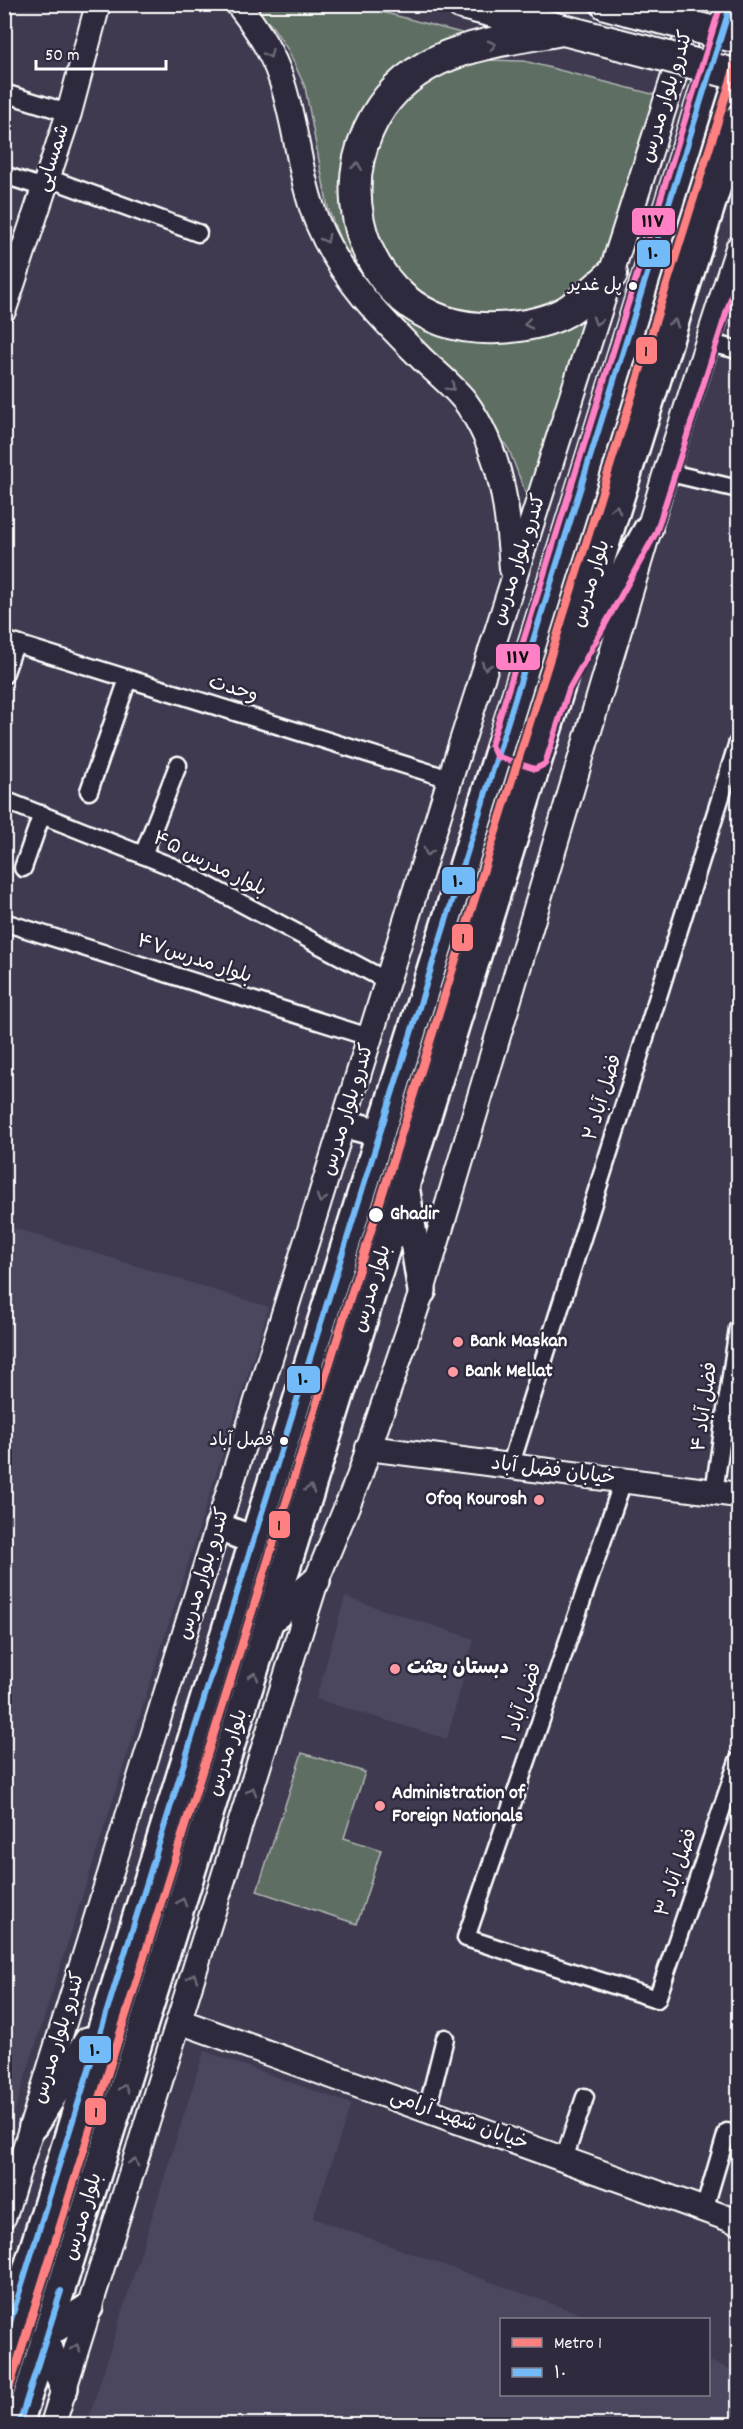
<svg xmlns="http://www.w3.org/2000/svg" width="743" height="2429" font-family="Dekko,'Playpen Sans Arabic',sans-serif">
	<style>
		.built { fill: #4b465f }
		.green { fill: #5f6e64; stroke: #afb6b2; stroke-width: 1.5 }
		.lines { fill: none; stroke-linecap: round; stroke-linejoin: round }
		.street-casing { stroke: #fff; stroke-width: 21 }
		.secondary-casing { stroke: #fff; stroke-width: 28 }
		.primary-casing { stroke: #fff; stroke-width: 32 }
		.highway-casing { stroke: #fff; stroke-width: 34 }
		.street { stroke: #2f2a3d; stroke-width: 16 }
		.secondary { stroke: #2f2a3d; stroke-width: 24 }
		.primary { stroke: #2f2a3d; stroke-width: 27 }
		.highway { stroke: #2f2a3d; stroke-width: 30 }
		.highway-bridge-casing { stroke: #fff; stroke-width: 34; stroke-linecap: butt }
		.highway-bridge { stroke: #2f2a3d; stroke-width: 30 }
		.bus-1-casing { stroke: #2f2a3d; stroke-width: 10 }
		.bus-2-casing { stroke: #2f2a3d; stroke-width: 10 }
		.bus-1 { stroke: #73baf8; stroke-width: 6 }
		.bus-2 { stroke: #ff80c5; stroke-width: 6 }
		.metro-1-casing { stroke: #2f2a3d; stroke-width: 12 }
		.metro-1 { stroke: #ff8080; stroke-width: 8 }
		.oneway { stroke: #6d6a77 }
		.bus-dot { fill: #fff; stroke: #2f2a3d; stroke-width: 2 }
		.poi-dot { fill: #ff9aa2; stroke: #2f2a3d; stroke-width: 2 }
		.labels { text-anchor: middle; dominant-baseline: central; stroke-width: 5; stroke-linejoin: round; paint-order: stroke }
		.bus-label { font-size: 18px; fill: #fff; stroke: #2f2a3d; text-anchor: end }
		.street-label { font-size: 20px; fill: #fff; stroke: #2f2a3d }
		.stop-label { font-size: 20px; font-weight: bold; fill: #fff; stroke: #2f2a3d; text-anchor: start }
		.poi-label { font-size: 20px; font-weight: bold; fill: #fff; stroke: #2f2a3d; text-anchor: start }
		.line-badge { stroke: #2f2a3d; stroke-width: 2 }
		.pale-badge-label { font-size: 16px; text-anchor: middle; font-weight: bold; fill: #111 }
	</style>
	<rect width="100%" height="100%" fill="#403a51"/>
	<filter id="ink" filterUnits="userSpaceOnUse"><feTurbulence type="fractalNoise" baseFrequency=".0167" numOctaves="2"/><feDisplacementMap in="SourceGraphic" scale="12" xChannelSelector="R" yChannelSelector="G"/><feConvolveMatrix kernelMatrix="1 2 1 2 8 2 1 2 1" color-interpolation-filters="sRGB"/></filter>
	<g filter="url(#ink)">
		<g class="built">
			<polygon points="738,811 738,870 727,869 729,853 733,853"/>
			<polygon points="5,1225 269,1307 5,2141 4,1225"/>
			<polygon points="345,1597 474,1639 447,1739 316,1699"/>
			<polygon points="204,2051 351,2104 313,2218 594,2319 502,2320 502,2394 708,2394 709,2361 738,2372 738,2424 87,2424"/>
		</g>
		<g class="green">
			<polygon points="251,5 356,5 484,39 432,53 344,178 423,323 594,308 531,507 509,450 486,415 423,350 348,261 328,208 305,87 288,50 272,26"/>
			<polygon points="486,60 524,61 664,97 601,269 544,310 484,318 433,304 402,279 390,264 366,203 378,134 401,101 459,64"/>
			<polygon points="302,1753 365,1772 344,1838 381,1850 357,1924 257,1891"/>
		</g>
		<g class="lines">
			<g class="street-casing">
				<g id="street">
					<polyline points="4,93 69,113"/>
					<polyline points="4,175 44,188"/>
					<polyline points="48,178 198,233"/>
					<polyline points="706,342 738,350"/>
					<polyline points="666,472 738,489"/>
					<polyline points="4,640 450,779"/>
					<polyline points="4,675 15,644"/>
					<polyline points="89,791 128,679"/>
					<polyline points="4,800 173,867 389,982"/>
					<polyline points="143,855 178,765"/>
					<polyline points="23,868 42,814"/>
					<polyline points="4,922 372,1038"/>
					<polyline points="510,1467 738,742"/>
					<polyline points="623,1481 466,1938 657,1999 738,1761"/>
					<polyline points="714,1492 738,1328"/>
					<polyline points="427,2110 445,2038"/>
					<polyline points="564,2159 585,2097"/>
					<polyline points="704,2210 727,2132"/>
				</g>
			</g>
			<g class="secondary-casing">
				<g id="secondary">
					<path d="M238,4C256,27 272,51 281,79C297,126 299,178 318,224C341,279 382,319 423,360C437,373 453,386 465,401C502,452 508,510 512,569"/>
					<polyline points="4,309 69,113 98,4"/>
					<polyline points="368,1448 738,1495"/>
					<polyline points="179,2021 738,2222"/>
					<polyline points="4,2216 450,779 697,4"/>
					<polyline points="53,2424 316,1581 359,1477 422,1291 666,472 738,248"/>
				</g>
			</g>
			<g class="primary-casing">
				<g id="primary">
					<polyline points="588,637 648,529"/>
					<polyline points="345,1124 380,1133"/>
					<polyline points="406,1192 422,1291"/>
					<polyline points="219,1527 253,1540"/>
					<polyline points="272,1619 316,1581"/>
					<polyline points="33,2126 88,2041"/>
					<polyline points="47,2334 89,2307"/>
					<polyline points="45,2339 64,2388"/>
					<polyline points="4,2344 731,4"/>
					<polyline points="19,2424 738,119"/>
				</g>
			</g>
			<g class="highway-casing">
				<g id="highway">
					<polyline points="462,4 618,44"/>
					<polyline points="606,4 628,10"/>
					<path d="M562,30C524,37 474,43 438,60C303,124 342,335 497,328C520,327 546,323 567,311C584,300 598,287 612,274"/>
				</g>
			</g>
			<use href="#street" class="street"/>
			<use href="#secondary" class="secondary"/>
			<use href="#primary" class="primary"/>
			<use href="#highway" class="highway"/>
			<g class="highway-bridge-casing">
				<g id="highway-bridge">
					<polyline points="628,10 738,38"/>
					<polyline points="618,44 738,75"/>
				</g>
			</g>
			<use href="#highway-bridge" class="highway-bridge"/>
			<g class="bus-1-casing">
				<g id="bus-1">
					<polyline points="4,2342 731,4"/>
					<polyline points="19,2424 61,2291"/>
				</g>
			</g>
			<g class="bus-2-casing">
				<polyline id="bus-2" points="721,4 491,745 496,756 535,769 545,764 569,689 656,533 738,276"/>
			</g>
			<use href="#bus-1" class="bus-1"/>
			<use href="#bus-2" class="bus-2"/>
			<g class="metro-1-casing">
				<polyline id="metro-1" points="4,2405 738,57"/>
			</g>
			<use href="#metro-1" class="metro-1"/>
		</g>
		<defs><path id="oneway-chevron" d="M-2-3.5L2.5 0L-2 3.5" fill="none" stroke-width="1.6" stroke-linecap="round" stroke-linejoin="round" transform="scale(1.5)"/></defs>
		<g class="oneway">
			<use href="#oneway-chevron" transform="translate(492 45) rotate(-14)"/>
			<use href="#oneway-chevron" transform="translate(269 54) rotate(65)"/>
			<use href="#oneway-chevron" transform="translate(357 166) rotate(-81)"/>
			<use href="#oneway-chevron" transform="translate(326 239) rotate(62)"/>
			<use href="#oneway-chevron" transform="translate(597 321) rotate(108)"/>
			<use href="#oneway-chevron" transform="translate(674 323) rotate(-72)"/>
			<use href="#oneway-chevron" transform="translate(528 324) rotate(167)"/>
			<use href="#oneway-chevron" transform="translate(451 387) rotate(45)"/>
			<use href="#oneway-chevron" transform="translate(616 509) rotate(-73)"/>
			<use href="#oneway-chevron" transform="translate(486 666) rotate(108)"/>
			<use href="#oneway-chevron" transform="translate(428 852) rotate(107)"/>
			<use href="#oneway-chevron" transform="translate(321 1199) rotate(107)"/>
			<use href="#oneway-chevron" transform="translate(310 1489) rotate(-73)"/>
			<use href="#oneway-chevron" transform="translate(254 1676) rotate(-72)"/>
			<use href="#oneway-chevron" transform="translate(252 1791) rotate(-73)"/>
			<use href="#oneway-chevron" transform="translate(182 1902) rotate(-73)"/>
			<use href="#oneway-chevron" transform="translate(193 1977) rotate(-72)"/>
			<use href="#oneway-chevron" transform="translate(124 2088) rotate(-73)"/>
			<use href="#oneway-chevron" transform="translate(134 2162) rotate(-73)"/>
			<use href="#oneway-chevron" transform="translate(76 2348) rotate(-73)"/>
		</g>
	</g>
	<g class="bus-dot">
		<circle cx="633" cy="286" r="5"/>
		<circle cx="376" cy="1215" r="8"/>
		<circle cx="284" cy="1441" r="5"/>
	</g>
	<g class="poi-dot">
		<circle cx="458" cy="1342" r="6"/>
		<circle cx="453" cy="1372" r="6"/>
		<circle cx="539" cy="1500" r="6"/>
		<circle cx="395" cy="1669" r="6"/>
		<circle cx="380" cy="1806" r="6"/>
	</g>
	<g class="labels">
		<g class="bus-label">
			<text x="622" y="286">پل غدیر</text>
			<text x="273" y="1441">فصل آباد</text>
		</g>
		<g class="street-label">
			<text transform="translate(668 97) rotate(-73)">کندرو بلوار مدرس</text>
			<text transform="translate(54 158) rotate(-72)">شمسایی</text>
			<text transform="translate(520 560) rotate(-72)">کندرو بلوار مدرس</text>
			<text transform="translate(592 584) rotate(-73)">بلوار مدرس</text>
			<text transform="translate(233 690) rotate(17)">وحدت</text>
			<text transform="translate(209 865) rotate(26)">۴۵ بلوار مدرس</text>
			<text transform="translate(194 960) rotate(18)">بلوار مدرس۴۷</text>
			<text transform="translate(604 1098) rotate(-73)">فضل آباد ۲</text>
			<text transform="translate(349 1110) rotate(-73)">کندرو بلوار مدرس</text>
			<text transform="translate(373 1289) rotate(-73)">بلوار مدرس</text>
			<text transform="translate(706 1407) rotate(-82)">فضل آباد ۴</text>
			<text transform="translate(553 1472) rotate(7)">خیابان فضل آباد</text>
			<text transform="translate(205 1574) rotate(-73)">کندرو بلوار مدرس</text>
			<text transform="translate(524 1703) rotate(-71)">فضل آباد ۱</text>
			<text transform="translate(229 1753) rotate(-72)">بلوار مدرس</text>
			<text transform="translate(678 1873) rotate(-71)">فضل آباد ۳</text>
			<text transform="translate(60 2038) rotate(-73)">کندرو بلوار مدرس</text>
			<text transform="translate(459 2121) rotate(20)">خیابان شهید آرامی</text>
			<text transform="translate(84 2217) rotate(-73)">بلوار مدرس</text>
		</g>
		<g class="stop-label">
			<text x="390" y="1215">Ghadir</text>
		</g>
		<g class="poi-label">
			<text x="470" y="1342">Bank Maskan</text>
			<text x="465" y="1372">Bank Mellat</text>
			<text x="527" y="1500" text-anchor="end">Ofoq Kourosh</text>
			<text x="407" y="1669">دبستان بعثت</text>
			<text x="392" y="1794">Administration of<tspan x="392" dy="23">Foreign Nationals</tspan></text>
		</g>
	</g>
	<g class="line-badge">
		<rect x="631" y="207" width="45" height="29" rx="6" fill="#ff80c5"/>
		<rect x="636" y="239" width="35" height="29" rx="6" fill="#73baf8"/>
		<rect x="635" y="336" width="23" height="29" rx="6" fill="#ff8080"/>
		<rect x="495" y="643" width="46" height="28" rx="6" fill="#ff80c5"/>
		<rect x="441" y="866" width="35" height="29" rx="6" fill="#73baf8"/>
		<rect x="451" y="923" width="23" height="29" rx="6" fill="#ff8080"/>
		<rect x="286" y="1365" width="35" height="29" rx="6" fill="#73baf8"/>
		<rect x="268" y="1510" width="23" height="29" rx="6" fill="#ff8080"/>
		<rect x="78" y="2035" width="34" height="29" rx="6" fill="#73baf8"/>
		<rect x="84" y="2097" width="23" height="29" rx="6" fill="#ff8080"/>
	</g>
	<g class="pale-badge-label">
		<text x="653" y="227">۱۱۷</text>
		<text x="653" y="259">۱۰</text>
		<text x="646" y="356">1</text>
		<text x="518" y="663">۱۱۷</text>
		<text x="458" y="887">۱۰</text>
		<text x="463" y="943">1</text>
		<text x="303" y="1385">۱۰</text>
		<text x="279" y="1530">1</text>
		<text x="95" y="2056">۱۰</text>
		<text x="96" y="2117">1</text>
	</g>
	<rect width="743" height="2429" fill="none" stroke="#2f2a3d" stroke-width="24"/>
	<rect x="12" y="12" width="719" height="2405" fill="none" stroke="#fff" stroke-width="2" filter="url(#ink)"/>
	<rect x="500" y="2318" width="210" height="78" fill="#2f2a3d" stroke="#827f8b" stroke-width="1.5"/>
	<rect x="512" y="2338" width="30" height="9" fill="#ff8080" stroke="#827f8b" stroke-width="1.5"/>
	<text x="554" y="2348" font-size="18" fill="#ffffff">Metro 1</text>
	<rect x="512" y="2368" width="30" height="9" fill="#73baf8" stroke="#827f8b" stroke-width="1.5"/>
	<text x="554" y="2378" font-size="18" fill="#ffffff">۱۰</text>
	<path d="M36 60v9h130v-9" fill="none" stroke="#ffffff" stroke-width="3"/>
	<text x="45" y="60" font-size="18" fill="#ffffff" stroke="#2f2a3d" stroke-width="4.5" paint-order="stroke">50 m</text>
</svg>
